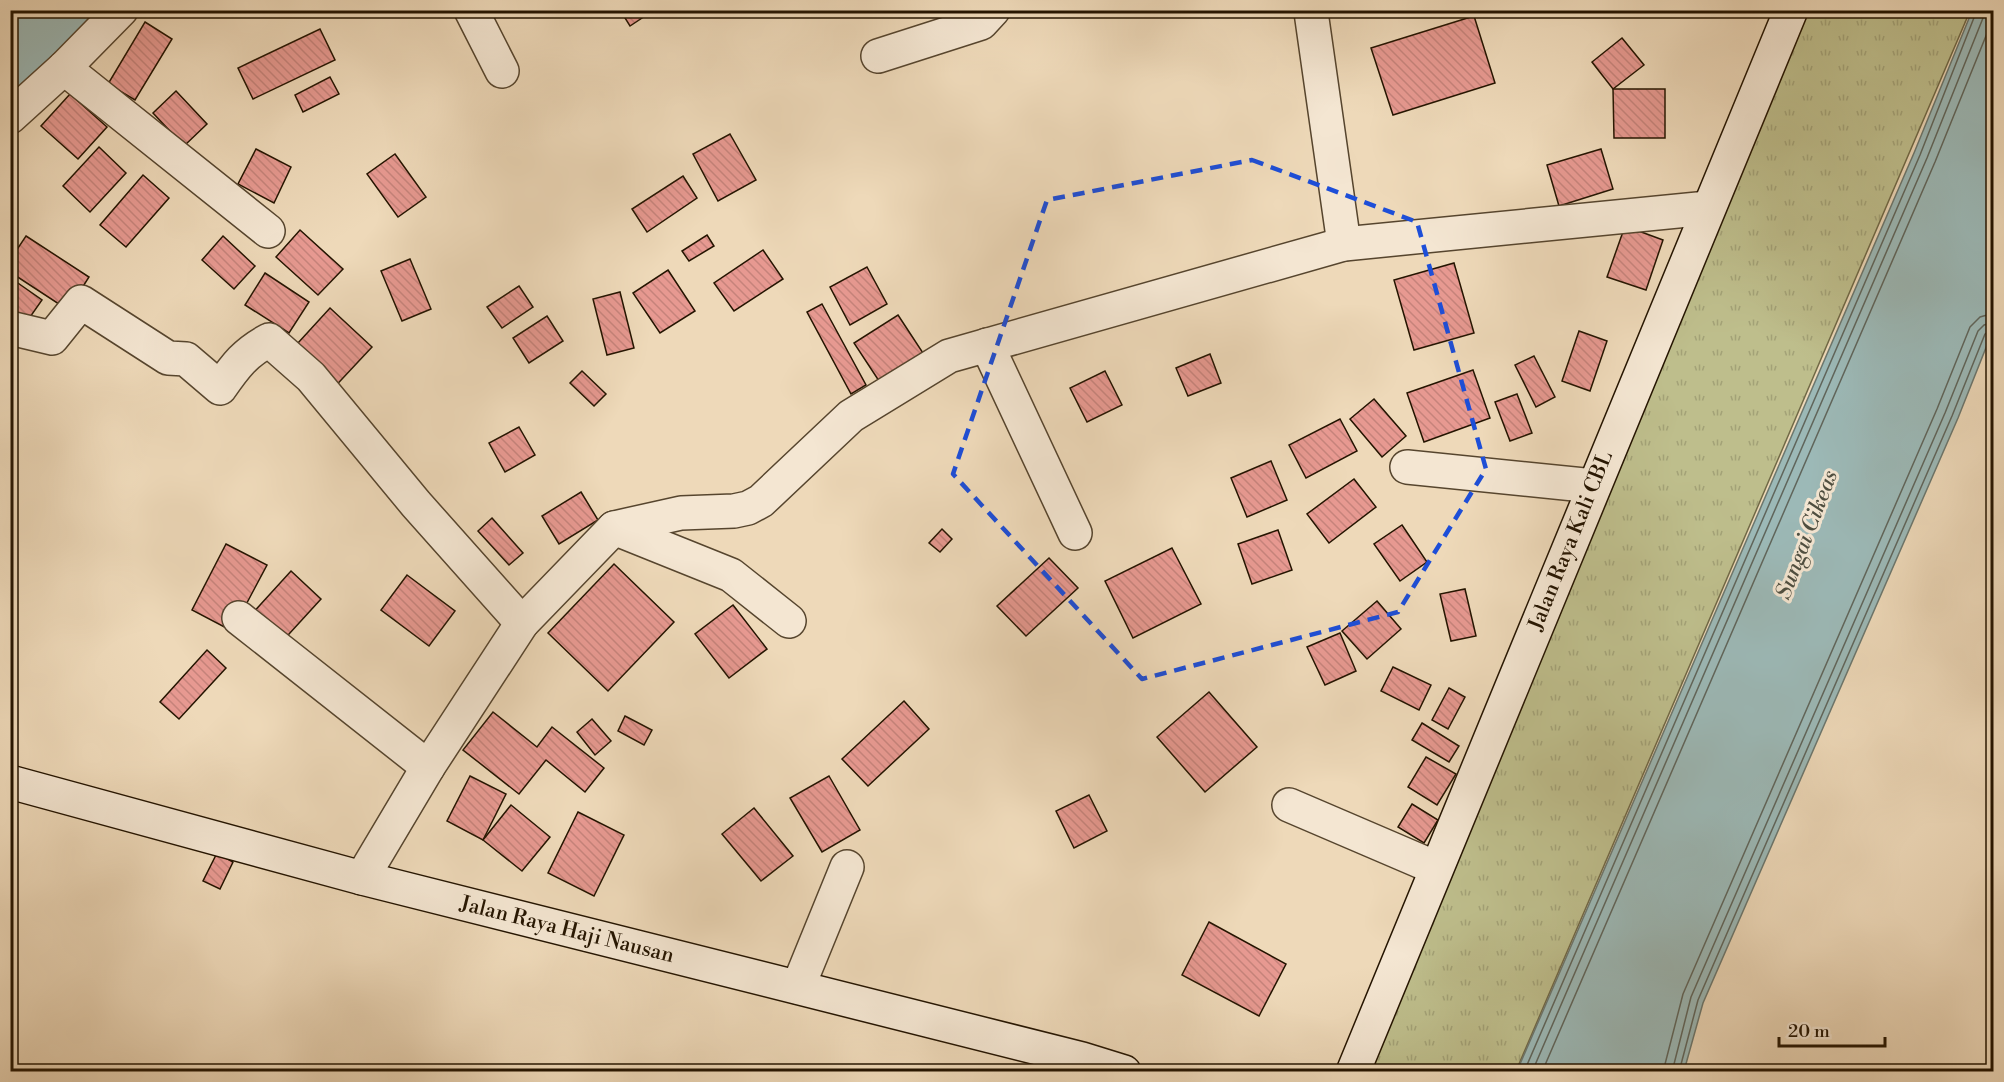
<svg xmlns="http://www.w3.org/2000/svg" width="2004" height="1082" font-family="'Libre Bodoni',serif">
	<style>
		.grass { fill: url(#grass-tufts); stroke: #716946; stroke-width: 1.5 }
		.water { fill: #9cb9b7; stroke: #6c776e; stroke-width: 1.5 }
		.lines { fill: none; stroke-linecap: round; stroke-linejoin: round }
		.shore { stroke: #60665c; stroke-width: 1.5 }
		.river { stroke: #9cb9b7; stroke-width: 63 }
		.building { fill: url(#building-back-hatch); stroke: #241400; stroke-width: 1.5 }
		.minor-casing { stroke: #56452e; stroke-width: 36 }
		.secondary-casing { stroke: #241400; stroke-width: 36 }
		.minor { stroke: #f4e6d2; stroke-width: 33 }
		.secondary { stroke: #f4e6d2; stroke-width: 33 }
		.marked { fill: none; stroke: #1d4ed8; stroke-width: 4.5; stroke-dasharray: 12 8; stroke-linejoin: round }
		.labels { text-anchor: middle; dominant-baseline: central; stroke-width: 6; stroke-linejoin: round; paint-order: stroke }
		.street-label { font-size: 21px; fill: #241400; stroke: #f4e6d2 }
		.water-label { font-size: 22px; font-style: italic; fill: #4e4e40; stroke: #f4e6d2 }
	</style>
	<defs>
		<pattern id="grass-tufts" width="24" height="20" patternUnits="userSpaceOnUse" patternTransform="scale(1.5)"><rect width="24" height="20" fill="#bebe8c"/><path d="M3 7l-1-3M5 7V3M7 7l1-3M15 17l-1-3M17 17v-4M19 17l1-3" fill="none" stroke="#a3a277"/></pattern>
		<pattern id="building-back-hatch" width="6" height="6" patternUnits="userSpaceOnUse" patternTransform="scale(1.5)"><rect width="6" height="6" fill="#e79991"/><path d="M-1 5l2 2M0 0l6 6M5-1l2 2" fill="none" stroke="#c6837b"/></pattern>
	</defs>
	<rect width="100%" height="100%" fill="#eed9b9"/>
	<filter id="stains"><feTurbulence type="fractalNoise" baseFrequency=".00333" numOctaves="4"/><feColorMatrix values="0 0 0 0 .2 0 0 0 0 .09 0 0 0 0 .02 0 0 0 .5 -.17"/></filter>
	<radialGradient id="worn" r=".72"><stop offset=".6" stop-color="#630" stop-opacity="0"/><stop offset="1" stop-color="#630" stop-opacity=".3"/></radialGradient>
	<polygon class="grass" points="1791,11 1970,11 1516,1071 1353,1072"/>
	<polygon class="water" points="1972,11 1993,11 1993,330 1958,418 1703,1003 1684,1071 1517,1071 1914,153"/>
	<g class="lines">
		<g class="shore">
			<polyline points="1524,1072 1920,155 1977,10"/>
			<polyline points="1532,1072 1927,158 1983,18 1984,10"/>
			<polyline points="1542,1072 1935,162 1992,21 1993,10"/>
			<polyline points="1663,1072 1683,994 1937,409 1970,327 1980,317 1994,313"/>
			<polyline points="1672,1072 1691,997 1945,413 1978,331 1984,325 1994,322"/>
			<polyline points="1679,1072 1698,1000 1952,416 1985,334 1989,331 1994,330"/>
		</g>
		<polyline class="river" points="10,71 73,10"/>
	</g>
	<g class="building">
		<polygon points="620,10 654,10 630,26"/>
		<polygon points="1474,16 1495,83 1393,115 1371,48"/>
		<polygon points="145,22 172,39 135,100 108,84"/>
		<polygon points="320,29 335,60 253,99 238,68"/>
		<polygon points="1622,38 1644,65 1613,89 1592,62"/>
		<polygon points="330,77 339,94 303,112 295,95"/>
		<polygon points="1613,89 1665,89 1665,138 1614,138"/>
		<polygon points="176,91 207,124 184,146 153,113"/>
		<polygon points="70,94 107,127 78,159 41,126"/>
		<polygon points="730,134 756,180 718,201 693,154"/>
		<polygon points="99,147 126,173 90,212 63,186"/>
		<polygon points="256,149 291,167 274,203 238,184"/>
		<polygon points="1601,149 1613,189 1559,206 1547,165"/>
		<polygon points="395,154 426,197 398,217 367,174"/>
		<polygon points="143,175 169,198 126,247 100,225"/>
		<polygon points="683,176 697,198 647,232 632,209"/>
		<polygon points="1625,226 1663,240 1646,290 1607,277"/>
		<polygon points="300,230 343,269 318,295 276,257"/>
		<polygon points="707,235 714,246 689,261 682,251"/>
		<polygon points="26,236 89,277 68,310 10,272 10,260"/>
		<polygon points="223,236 255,266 234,289 202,260"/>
		<polygon points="763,250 783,279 734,311 714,283"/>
		<polygon points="410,259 431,309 402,321 381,271"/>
		<polygon points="1454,263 1474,333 1414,350 1394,280"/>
		<polygon points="867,267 887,304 850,325 830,287"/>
		<polygon points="668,270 695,311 660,333 633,293"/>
		<polygon points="265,273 309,302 289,333 245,305"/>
		<polygon points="15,281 42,300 21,330 10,322 10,288"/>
		<polygon points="519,286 533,307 502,328 487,307"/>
		<polygon points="620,292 634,348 607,355 593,299"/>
		<polygon points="822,304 866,385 851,394 807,312"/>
		<polygon points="330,308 372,347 328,394 287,355"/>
		<polygon points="898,315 923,353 879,381 854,343"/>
		<polygon points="547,316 563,341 529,363 513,338"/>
		<polygon points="1579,331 1607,341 1590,391 1562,381"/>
		<polygon points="1210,354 1221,383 1188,396 1176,368"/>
		<polygon points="1534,356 1555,397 1536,407 1515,365"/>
		<polygon points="1473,370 1490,418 1424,442 1407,393"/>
		<polygon points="582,371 606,394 594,406 570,383"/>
		<polygon points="1105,371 1122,405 1087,422 1070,388"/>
		<polygon points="1517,394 1532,433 1510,441 1495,402"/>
		<polygon points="1374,399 1406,436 1382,457 1350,419"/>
		<polygon points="1340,419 1357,451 1306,478 1289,445"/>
		<polygon points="519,427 535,455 505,472 489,443"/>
		<polygon points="1271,461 1287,500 1247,517 1231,478"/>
		<polygon points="1354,479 1376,507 1329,543 1307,514"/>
		<polygon points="581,492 598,520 559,544 542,516"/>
		<polygon points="492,518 523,553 509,565 478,531"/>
		<polygon points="1402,525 1427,562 1400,581 1374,544"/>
		<polygon points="942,529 952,539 940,552 929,543"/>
		<polygon points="1278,530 1292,570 1252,584 1238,544"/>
		<polygon points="226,544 267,565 232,631 192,610"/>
		<polygon points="1172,548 1201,604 1133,638 1105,581"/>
		<polygon points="1049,558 1078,588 1026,636 997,606"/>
		<polygon points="614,564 674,622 608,691 548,633"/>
		<polygon points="291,571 321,599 279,645 249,617"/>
		<polygon points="407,575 455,611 429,646 381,610"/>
		<polygon points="1465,589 1476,636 1451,641 1440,594"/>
		<polygon points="1377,601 1401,629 1367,659 1342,631"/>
		<polygon points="733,605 767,649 729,678 695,634"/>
		<polygon points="1340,633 1356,671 1325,685 1307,647"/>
		<polygon points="207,650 226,668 179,719 160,702"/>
		<polygon points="1393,667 1431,685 1419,710 1381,691"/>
		<polygon points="1449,688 1465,697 1448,729 1432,720"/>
		<polygon points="1209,692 1257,747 1205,792 1157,737"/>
		<polygon points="904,701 929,729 868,786 842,759"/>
		<polygon points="493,712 537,747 552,727 604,768 585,792 546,760 519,794 463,750"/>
		<polygon points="625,716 652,730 644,745 618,731"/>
		<polygon points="592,719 611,741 595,755 577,732"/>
		<polygon points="1422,723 1459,746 1449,762 1412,740"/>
		<polygon points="1426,757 1456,774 1437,805 1408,787"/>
		<polygon points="470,776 506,794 483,840 447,821"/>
		<polygon points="829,776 860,830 822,852 790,798"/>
		<polygon points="1089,795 1107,831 1074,848 1056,811"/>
		<polygon points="1412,804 1438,820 1424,843 1398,827"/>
		<polygon points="511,805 550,837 522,871 483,840"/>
		<polygon points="754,808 793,856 761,881 722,834"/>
		<polygon points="578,812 624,835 594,896 548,873"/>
		<polygon points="217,853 233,862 220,889 203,881"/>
		<polygon points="1209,922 1286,964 1259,1016 1182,975"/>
	</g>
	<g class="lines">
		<g class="minor-casing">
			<g id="minor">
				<polyline points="471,10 502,71"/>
				<polyline points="1311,12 1344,244"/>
				<polyline points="878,56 981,23 993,10"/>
				<polyline points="64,68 268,231"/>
				<polyline points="10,117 64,68 121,10"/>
				<path d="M10,328L52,338L81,302L168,358L186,359L220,388C236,365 245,353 269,340L311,377L416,504L522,623"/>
				<polyline points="987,345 1075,533"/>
				<polyline points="1407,467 1594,486"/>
				<polyline points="614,528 731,575 789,621"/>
				<polyline points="239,618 428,767"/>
				<polyline points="1289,805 1436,868"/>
				<polyline points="362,878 428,767 522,623 614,528 681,513 734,511 748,508 761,501 851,416 949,356 1344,244 1708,208"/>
				<polyline points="798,987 847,867"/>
			</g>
		</g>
		<g class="secondary-casing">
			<g id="secondary">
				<polyline points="10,782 362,878 1082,1059 1124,1072"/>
				<polyline points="1353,1072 1791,10"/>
			</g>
		</g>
		<use href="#minor" class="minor"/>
		<use href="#secondary" class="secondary"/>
	</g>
	<path class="marked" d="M1252,160L1417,222L1486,469L1398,612L1142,679L953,474L1047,200Z"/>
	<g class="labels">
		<g class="street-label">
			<text transform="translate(1571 541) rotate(-68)">Jalan Raya Kali CBL</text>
			<text transform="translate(567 930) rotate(14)">Jalan Raya Haji Nausan</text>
		</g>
		<g class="water-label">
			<text transform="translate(1807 535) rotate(-69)">Sungai Cikeas</text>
		</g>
	</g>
	<rect width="2004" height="1082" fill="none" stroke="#eed9b9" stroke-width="36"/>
	<rect x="12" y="12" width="1980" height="1058" fill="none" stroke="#241400" stroke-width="3"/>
	<rect x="18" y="18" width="1968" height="1046" fill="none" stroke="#241400" stroke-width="1.5"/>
	<path d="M1779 1037v9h106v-9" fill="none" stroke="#241400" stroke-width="3"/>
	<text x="1788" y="1037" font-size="18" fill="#241400" stroke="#f4e6d2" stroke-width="4.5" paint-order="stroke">20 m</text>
	<rect width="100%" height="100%" filter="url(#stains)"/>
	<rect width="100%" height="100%" fill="url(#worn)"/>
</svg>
